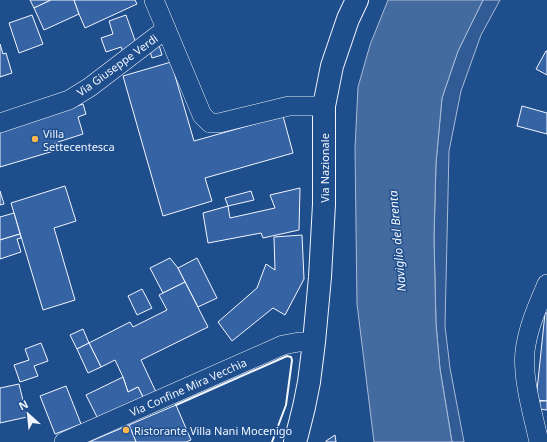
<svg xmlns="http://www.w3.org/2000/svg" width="547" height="442" font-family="'Noto Sans',sans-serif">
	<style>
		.green { fill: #305b95; stroke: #a8bbd7 }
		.water { fill: #446ba0; stroke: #a8bbd7 }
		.building { fill: #3563a3; stroke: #f2f6ff }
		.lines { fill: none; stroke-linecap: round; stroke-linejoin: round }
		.minor-casing { stroke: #f2f6ff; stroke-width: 20 }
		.primary-casing { stroke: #f2f6ff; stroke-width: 24 }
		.minor { stroke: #1f4e8c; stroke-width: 19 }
		.primary { stroke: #1f4e8c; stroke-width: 22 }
		.wall { stroke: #f2f6ff; stroke-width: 2 }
		.poi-dot { fill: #ffb74d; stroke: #1f4e8c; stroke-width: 1.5 }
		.labels { text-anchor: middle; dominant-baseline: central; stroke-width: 3; stroke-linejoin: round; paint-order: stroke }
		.street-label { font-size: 11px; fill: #f2f6ff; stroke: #1f4e8c }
		.poi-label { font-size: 11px; fill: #f2f6ff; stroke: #1f4e8c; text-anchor: start }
		.water-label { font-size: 12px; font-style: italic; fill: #f2f6ff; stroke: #1f4e8c }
	</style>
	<rect width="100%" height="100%" fill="#1f4e8c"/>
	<polygon class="green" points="483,0 500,0 481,35 461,91 449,151 445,326 450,368 464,442 452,442 440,369 436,324 434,237 436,163 442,98 458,51"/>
	<polygon class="water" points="388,0 483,0 458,51 442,98 436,163 434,237 436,324 440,369 452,442 374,442 357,304 355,148 358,87 370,45"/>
	<g class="building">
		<polygon points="30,0 51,0 34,8"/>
		<polygon points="51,0 74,0 79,14 44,30 34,8"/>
		<polygon points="74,0 135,0 137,4 85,28 79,14"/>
		<polygon points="32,15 43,44 19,53 9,23"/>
		<polygon points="126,15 138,49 124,54 121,47 106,52 101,38 113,34 109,21"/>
		<polygon points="0,44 3,54 6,53 12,73 0,77"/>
		<polygon points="159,45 162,55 152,58 149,48"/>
		<polygon points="546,51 547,51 547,75 536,69"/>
		<polygon points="171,62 194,141 283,116 293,153 205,178 212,201 163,216 123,76"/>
		<polygon points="83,104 86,114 78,117 83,134 55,143 57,150 0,167 0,130"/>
		<polygon points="522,106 547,113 547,134 517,126"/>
		<polygon points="65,186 76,221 54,228 75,300 43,310 11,203"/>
		<polygon points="300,188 299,230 263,238 261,233 208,243 203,213 228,206 230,218 275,208 270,195"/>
		<polygon points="0,191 4,204 0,205"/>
		<polygon points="251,191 254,200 228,206 225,198"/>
		<polygon points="14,213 20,234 0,240 0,217"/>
		<polygon points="20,234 21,238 17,239 21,252 0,259 0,240"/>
		<polygon points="302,235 304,279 285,315 273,308 232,341 218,322 257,288 266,264 275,270 274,237"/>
		<polygon points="170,258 178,268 185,282 163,293 150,268"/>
		<polygon points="197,258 217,298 198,307 178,268"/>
		<polygon points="185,282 208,327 141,360 156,392 144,399 138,387 128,392 123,377 115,360 101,367 89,343 130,322 133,327 167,310 159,295"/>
		<polygon points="142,289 152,308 137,315 128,296"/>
		<polygon points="545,313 547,313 547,401 536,400"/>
		<polygon points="83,329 89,343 77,349 70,335"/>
		<polygon points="41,343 48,361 34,366 38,376 20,382 14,365 29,360 25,349"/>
		<polygon points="89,343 101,367 88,373 77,349"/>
		<polygon points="123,377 128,392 138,387 144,399 99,421 86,395"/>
		<polygon points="19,384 27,417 0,423 0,388"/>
		<polygon points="66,386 81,424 55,434 40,396"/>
		<polygon points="540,401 547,401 547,410 539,409"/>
		<polygon points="176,405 191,440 186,442 136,442 129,425"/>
		<polygon points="129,425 136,442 89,442"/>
		<polygon points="335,435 336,442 326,442 326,441"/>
	</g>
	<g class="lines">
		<g class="minor-casing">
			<g id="minor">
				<polyline points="154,0 202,115 210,123 219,123 289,106 324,106"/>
				<polyline points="0,123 69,100 90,87 166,29"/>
				<polyline points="64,442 283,345 299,342 314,342"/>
				<path d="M539,442C533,415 522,378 525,351C528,327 538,305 547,284"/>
			</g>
		</g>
		<g class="primary-casing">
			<polyline id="primary" points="295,442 297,435 304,407 309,382 314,342 320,277 324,204 324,106 332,66 348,19 357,0"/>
		</g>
		<use href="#minor" class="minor"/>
		<use href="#primary" class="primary"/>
		<polyline class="wall" points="176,405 287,356 291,357 292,360 286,405 272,442"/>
	</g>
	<g class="poi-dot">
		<circle cx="35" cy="139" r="4"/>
		<circle cx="126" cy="430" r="4"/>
	</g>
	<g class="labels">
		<g class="street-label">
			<text transform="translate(117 65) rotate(-36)">Via Giuseppe Verdi</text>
			<text transform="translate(324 168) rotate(-90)">Via Nazionale</text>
			<text transform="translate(188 387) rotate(-24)">Via Confine Mira Vecchia</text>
		</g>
		<g class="poi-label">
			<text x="43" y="133">Villa<tspan x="43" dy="13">Settecentesca</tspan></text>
			<text x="134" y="430">Ristorante Villa Nani Mocenigo</text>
		</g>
		<g class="water-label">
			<text transform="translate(397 241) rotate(-95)">Naviglio del Brenta</text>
		</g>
	</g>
	<g transform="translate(28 414) rotate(333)" stroke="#1f4e8c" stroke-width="3" paint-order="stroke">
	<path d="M0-3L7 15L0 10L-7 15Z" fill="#f2f6ff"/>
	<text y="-6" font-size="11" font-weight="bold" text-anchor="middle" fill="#f2f6ff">N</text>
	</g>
</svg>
